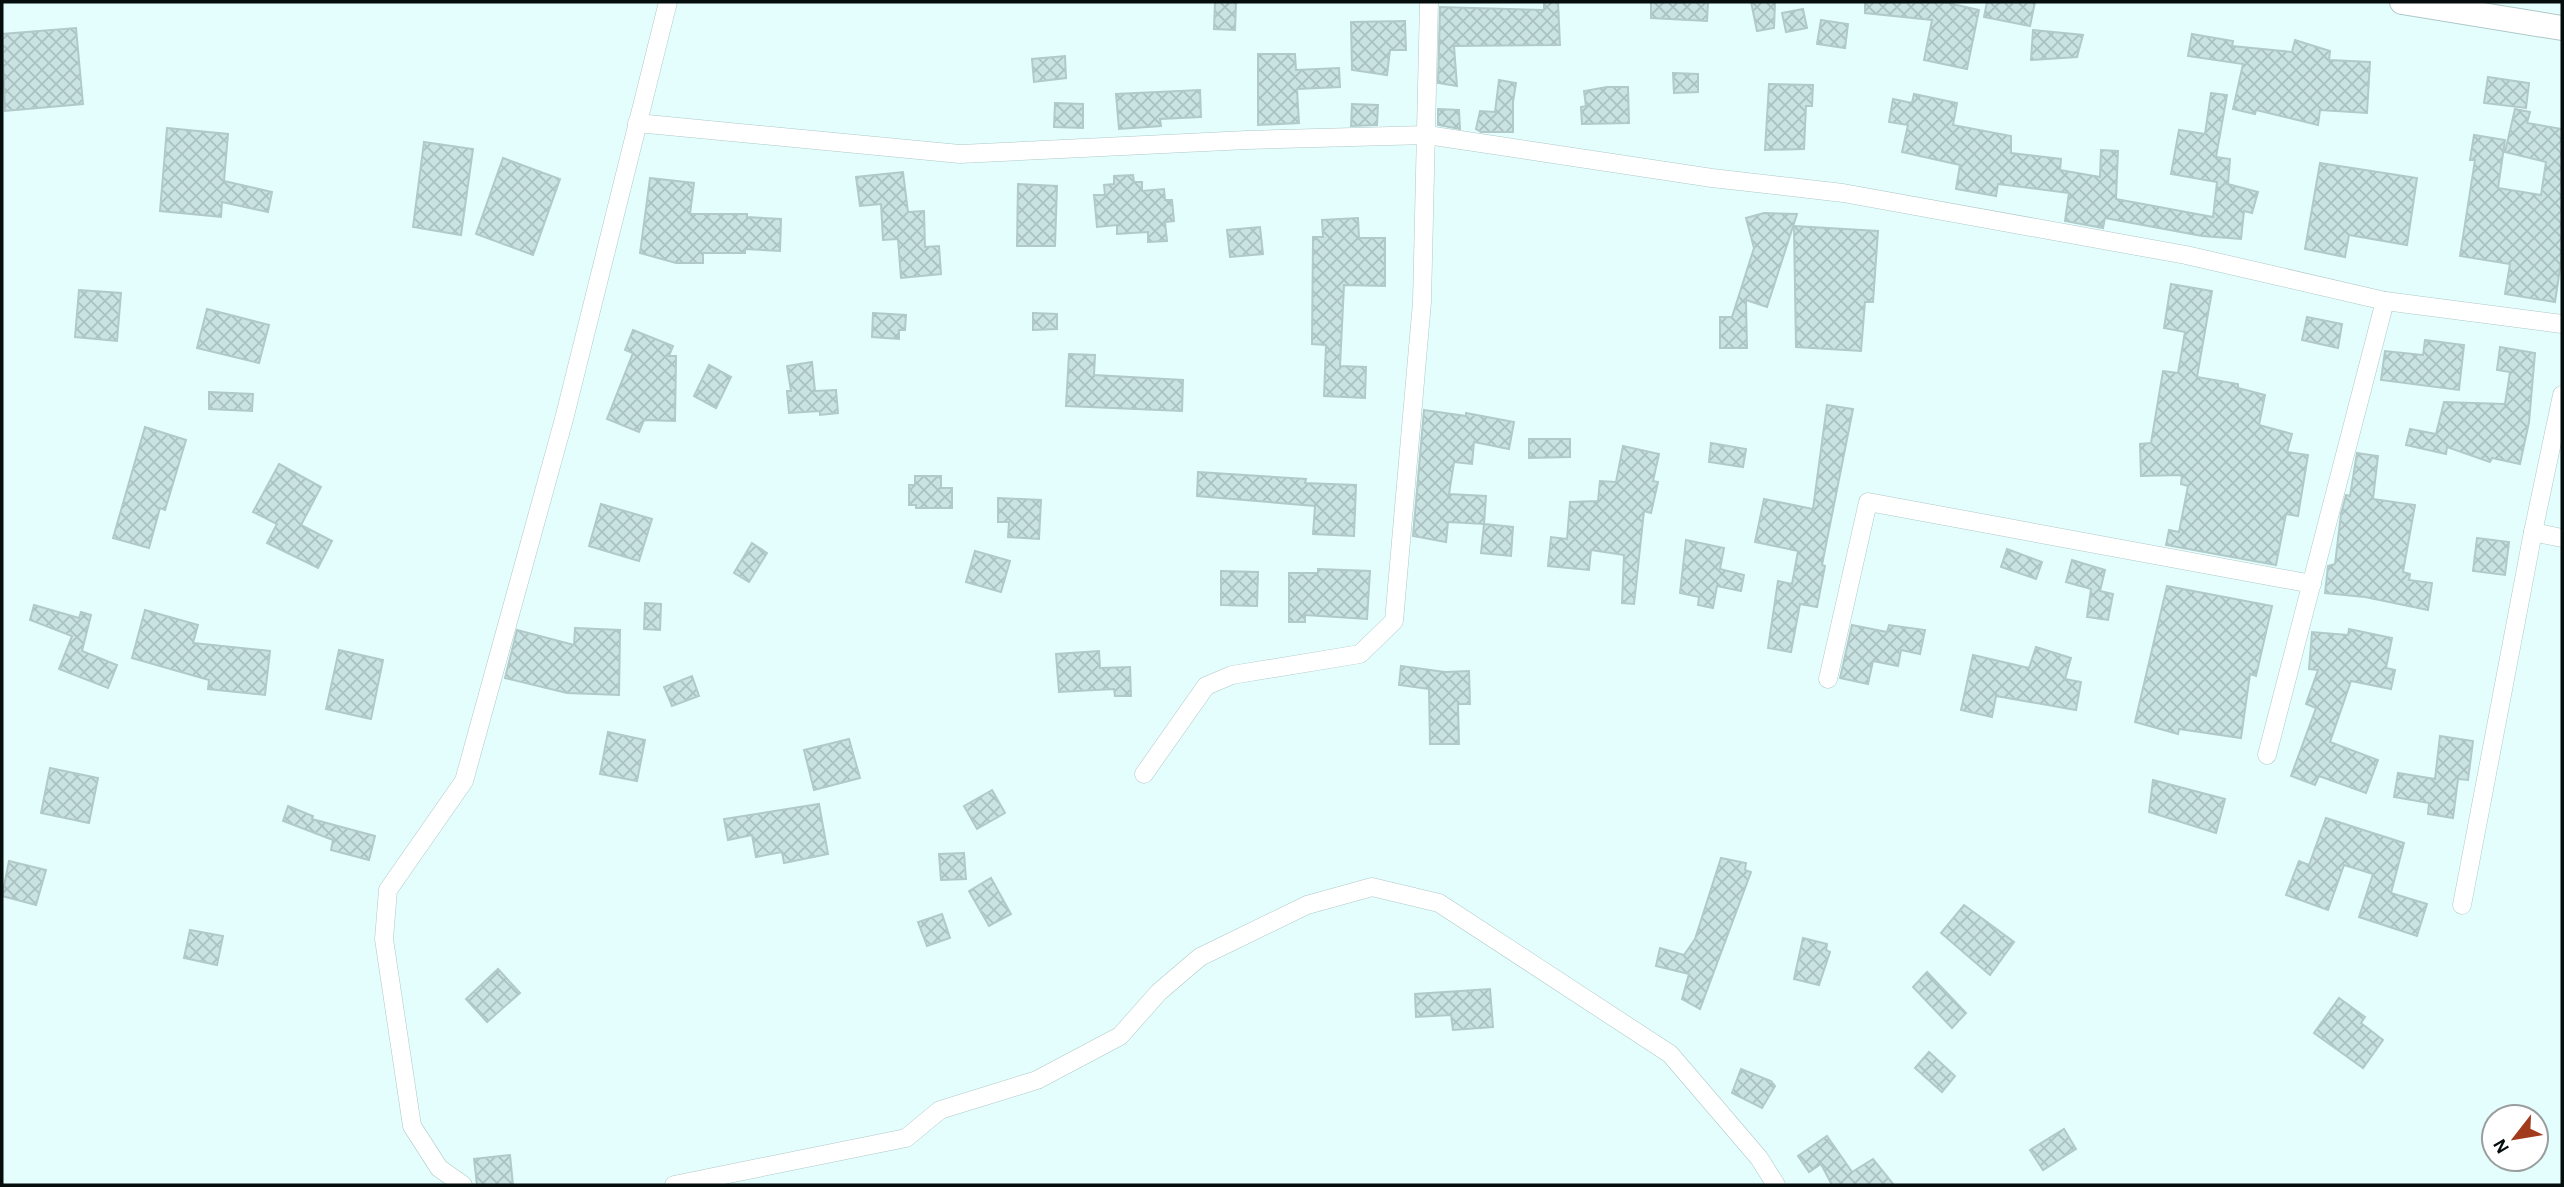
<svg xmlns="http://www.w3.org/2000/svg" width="2564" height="1187" font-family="'Alegreya Sans',sans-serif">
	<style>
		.building { fill: url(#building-cross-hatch); stroke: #b1cac9; stroke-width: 2 }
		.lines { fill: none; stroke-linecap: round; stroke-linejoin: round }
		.street-casing { stroke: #afc8c7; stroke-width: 19 }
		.secondary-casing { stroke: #afc8c7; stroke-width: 26 }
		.street { stroke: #fff; stroke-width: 18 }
		.secondary { stroke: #fff; stroke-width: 24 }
	</style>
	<defs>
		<pattern id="building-cross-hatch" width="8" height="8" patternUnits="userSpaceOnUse" patternTransform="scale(1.75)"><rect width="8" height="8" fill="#c9e2e2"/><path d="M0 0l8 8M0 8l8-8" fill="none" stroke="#abc1c1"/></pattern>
	</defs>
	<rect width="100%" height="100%" fill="#e4fefd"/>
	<g class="building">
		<polygon points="1215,2 1236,2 1235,30 1214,29"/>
		<polygon points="1544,2 1558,2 1560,45 1454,46 1457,86 1438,83 1440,7 1544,10"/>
		<polygon points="1651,2 1708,2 1707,21 1651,18"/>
		<polygon points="1751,2 1775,2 1774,28 1757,31"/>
		<polygon points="1865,2 1944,2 1979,10 1967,69 1924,60 1932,20 1865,13"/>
		<polygon points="1987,2 2035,2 2030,26 1984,17"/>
		<polygon points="1803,9 1807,28 1786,32 1782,13"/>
		<polygon points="1821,20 1848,24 1845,48 1817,44"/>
		<polygon points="1405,21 1406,50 1390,50 1387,75 1352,70 1351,22"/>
		<polygon points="76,28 83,104 5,111 2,34"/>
		<polygon points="2033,30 2083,35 2077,57 2031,60"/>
		<polygon points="2192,34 2233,41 2232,46 2292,52 2295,40 2330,51 2329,60 2370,62 2367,113 2320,110 2318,125 2256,110 2255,114 2233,109 2243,64 2188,56"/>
		<polygon points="1258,54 1295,54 1296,70 1339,68 1340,87 1297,89 1299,123 1258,125"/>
		<polygon points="1065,56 1066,78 1034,82 1032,59"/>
		<polygon points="1673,73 1698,74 1698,92 1674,93"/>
		<polygon points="2488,77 2529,83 2526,108 2484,103"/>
		<polygon points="1499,80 1516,83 1513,102 1513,132 1481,132 1476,129 1480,111 1495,112"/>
		<polygon points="1769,84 1813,85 1812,106 1806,106 1804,149 1765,150"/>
		<polygon points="1607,87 1628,87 1629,123 1582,124 1581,107 1586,106 1584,91"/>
		<polygon points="1200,90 1201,117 1160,119 1161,126 1119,129 1116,94"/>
		<polygon points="2211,93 2227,95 2216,157 2230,159 2228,184 2224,183 2258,192 2252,213 2244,211 2241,239 2202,236 2105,218 2103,228 2065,221 2069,193 1998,184 1996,196 1956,189 1960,165 1902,152 1908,125 1889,122 1893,99 1912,103 1914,94 1957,103 1953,125 2011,136 2011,153 2061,159 2060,170 2100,177 2101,150 2118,151 2116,199 2213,217 2217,182 2171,174 2179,130 2205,134"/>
		<polygon points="1055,103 1083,104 1083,128 1054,127"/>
		<polygon points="1352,104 1378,105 1377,125 1351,126"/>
		<polygon points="1438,109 1459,110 1460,129 1438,125"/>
		<polygon points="2515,109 2530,112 2527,123 2562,129 2562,255 2555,302 2505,294 2510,264 2460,256 2475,160 2470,160 2474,135 2505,140 2498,188 2541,195 2546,162 2505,152"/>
		<polygon points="167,128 228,134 224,181 272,192 268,212 222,202 221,217 160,211"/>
		<polygon points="424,142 473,149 461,235 413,227"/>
		<polygon points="503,158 560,179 533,255 476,234"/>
		<polygon points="2320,163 2417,178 2407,245 2349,235 2345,257 2305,249"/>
		<polygon points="903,172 908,212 924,211 925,247 939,246 941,274 901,278 898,239 883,240 881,204 860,206 856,177"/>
		<polygon points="1133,175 1134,182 1142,182 1142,191 1164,189 1165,200 1172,200 1174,221 1165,222 1167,241 1148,242 1148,232 1117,234 1117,225 1097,227 1094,195 1105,195 1104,185 1114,184 1114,176"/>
		<polygon points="650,178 694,183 690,214 747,214 747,217 781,219 780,251 745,249 745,253 703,253 703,263 676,263 640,253"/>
		<polygon points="1018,184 1057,186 1055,246 1017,246"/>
		<polygon points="1764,213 1797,214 1767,307 1746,300 1747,348 1720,348 1720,317 1732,317 1754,248 1746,218"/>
		<polygon points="1358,218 1359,238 1385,238 1385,286 1344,285 1340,366 1366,367 1365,398 1324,396 1326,345 1312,344 1313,237 1323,237 1322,220"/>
		<polygon points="1794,226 1878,231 1873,302 1865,302 1861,351 1796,347"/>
		<polygon points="1260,227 1263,254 1230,257 1227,230"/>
		<polygon points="2171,284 2212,291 2197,377 2238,384 2238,388 2265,395 2259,425 2292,434 2287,452 2308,455 2298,516 2286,514 2276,565 2166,545 2169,530 2179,532 2188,486 2181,484 2182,475 2141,476 2140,444 2151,443 2163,371 2178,373 2185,332 2164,328"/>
		<polygon points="79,290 121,293 117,341 75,337"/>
		<polygon points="207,309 269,325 259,363 197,348"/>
		<polygon points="873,313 906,315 905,330 899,330 899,339 872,337"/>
		<polygon points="1033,313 1057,314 1057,329 1033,330"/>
		<polygon points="2307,317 2342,324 2338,348 2302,340"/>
		<polygon points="633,330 673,346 669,356 676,356 675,421 644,420 639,432 607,419 633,353 625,350"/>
		<polygon points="2425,340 2464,345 2459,390 2381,380 2385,351 2423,355"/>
		<polygon points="2500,347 2535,353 2529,422 2520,464 2492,458 2490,462 2447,447 2446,454 2406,445 2410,429 2436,434 2444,402 2505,404 2510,372 2497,370"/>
		<polygon points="1069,354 1095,355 1094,375 1183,380 1182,411 1066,406"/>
		<polygon points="812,362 815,391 836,390 838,413 820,415 820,411 789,413 787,391 791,391 787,366"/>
		<polygon points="709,365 731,377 716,408 694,396"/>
		<polygon points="209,392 253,394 252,411 209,409"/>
		<polygon points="1827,405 1853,409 1822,565 1825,566 1817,607 1800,604 1791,652 1768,648 1778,581 1792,584 1798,551 1755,542 1764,499 1813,509"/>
		<polygon points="1424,410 1466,416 1466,413 1514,422 1509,449 1474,442 1472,464 1454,462 1449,494 1486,496 1484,524 1448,522 1446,542 1413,536"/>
		<polygon points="145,427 186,440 165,510 160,508 149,548 113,538"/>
		<polygon points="1529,439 1570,439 1570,457 1529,458"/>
		<polygon points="1711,443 1746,449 1743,467 1709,462"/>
		<polygon points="1623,446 1659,454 1653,481 1658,482 1651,513 1644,511 1634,604 1622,603 1624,555 1591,550 1589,570 1548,566 1551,537 1567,539 1570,502 1598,501 1600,481 1616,482"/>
		<polygon points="2357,453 2378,456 2373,499 2415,505 2403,572 2410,574 2409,580 2432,583 2428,610 2365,597 2325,593 2328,566 2335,564 2341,514 2346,495 2350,496"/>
		<polygon points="279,464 321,487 301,525 332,541 318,568 267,543 277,524 253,512"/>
		<polygon points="1198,472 1306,479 1305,483 1356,485 1354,536 1313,534 1315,506 1197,496"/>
		<polygon points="915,476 941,476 941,488 952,488 952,508 916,508 916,505 909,505 909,485 915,485"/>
		<polygon points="998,498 1041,500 1039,539 1008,537 1009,522 998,522"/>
		<polygon points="601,504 652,519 639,561 589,546"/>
		<polygon points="1484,524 1513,527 1511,556 1481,553"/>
		<polygon points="2477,538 2509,542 2505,575 2473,571"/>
		<polygon points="1686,540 1724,548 1720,569 1744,575 1741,591 1717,586 1713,608 1698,605 1699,597 1680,593"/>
		<polygon points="752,543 767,553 749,582 734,573"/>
		<polygon points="2007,549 2042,562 2036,579 2001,567"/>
		<polygon points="975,551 1010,561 1001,592 966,582"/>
		<polygon points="2072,560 2105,570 2100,591 2113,594 2108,620 2087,617 2091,589 2066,582"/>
		<polygon points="1318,569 1370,571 1367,619 1305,615 1305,622 1289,622 1289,573 1318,573"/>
		<polygon points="1221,571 1258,572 1257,606 1221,605"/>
		<polygon points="2167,586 2272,606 2256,676 2250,674 2241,738 2179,729 2178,734 2135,722"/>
		<polygon points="645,603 661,604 660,630 644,629"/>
		<polygon points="34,605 79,618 81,612 91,615 82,651 117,665 108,688 59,669 72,636 30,620"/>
		<polygon points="145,610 198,625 193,643 270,651 265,695 208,689 209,680 132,658"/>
		<polygon points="1852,625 1887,632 1889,625 1925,630 1920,654 1901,650 1898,666 1873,661 1868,684 1840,678"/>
		<polygon points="575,628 620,630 619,695 567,693 505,678 517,630 574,645"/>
		<polygon points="2349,629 2392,638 2386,668 2395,670 2391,689 2351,681 2330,742 2378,760 2366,793 2319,776 2315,785 2291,776 2316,708 2306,704 2318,670 2309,669 2312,632 2348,635"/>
		<polygon points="2036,647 2071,658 2065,679 2081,682 2076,710 1996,696 1992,717 1961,710 1973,655 2029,668"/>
		<polygon points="339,650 383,660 371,719 326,709"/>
		<polygon points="1099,651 1100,668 1130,667 1131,696 1115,696 1114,689 1059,692 1056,654"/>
		<polygon points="1401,666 1445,672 1469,671 1470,704 1458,704 1459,744 1430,744 1429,689 1399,685"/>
		<polygon points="692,676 699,696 672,706 664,687"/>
		<polygon points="608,732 645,740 637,781 600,774"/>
		<polygon points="2440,736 2473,741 2468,780 2458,779 2453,818 2428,814 2429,803 2394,797 2398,773 2435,779"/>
		<polygon points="849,739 860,778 814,790 804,750"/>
		<polygon points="50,768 98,778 89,823 41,813"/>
		<polygon points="2153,780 2225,799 2216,833 2149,812"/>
		<polygon points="992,790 1005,813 977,829 964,806"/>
		<polygon points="819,804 828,854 784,863 782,852 756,857 752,835 728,840 724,819"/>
		<polygon points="288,806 313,816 312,819 375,836 369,860 331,850 333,840 283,821"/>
		<polygon points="2326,818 2404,843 2391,893 2427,904 2417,936 2359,917 2373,874 2344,865 2328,910 2286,895 2299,861 2309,865"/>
		<polygon points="964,853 966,879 941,880 939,854"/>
		<polygon points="1721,858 1746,863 1745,870 1751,872 1700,1009 1682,999 1689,974 1656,966 1660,948 1684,955 1695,939"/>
		<polygon points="9,861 46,870 36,905 2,896"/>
		<polygon points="991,878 1011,914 989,926 969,891"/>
		<polygon points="1964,905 2014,942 1990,975 1941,933"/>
		<polygon points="942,914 950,938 927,946 918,922"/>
		<polygon points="190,930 223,936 217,965 184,958"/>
		<polygon points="1803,938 1827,944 1826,950 1830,952 1819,985 1794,979"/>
		<polygon points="498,969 520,993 487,1022 466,999"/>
		<polygon points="1927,972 1966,1013 1952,1028 1913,987"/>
		<polygon points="1490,989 1493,1027 1453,1030 1451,1015 1416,1017 1415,994"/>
		<polygon points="2339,998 2365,1017 2361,1023 2383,1040 2363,1068 2314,1033"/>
		<polygon points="1929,1052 1955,1076 1942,1092 1915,1068"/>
		<polygon points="1741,1069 1771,1081 1775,1086 1762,1108 1732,1093"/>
		<polygon points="2064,1129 2076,1149 2043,1170 2030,1150"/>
		<polygon points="1827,1136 1852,1172 1873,1159 1894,1185 1832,1185 1821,1164 1809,1172 1798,1156"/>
		<polygon points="510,1155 513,1185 477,1185 474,1159"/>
	</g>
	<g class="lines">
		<g class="street-casing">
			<g id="street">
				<polyline points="637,123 960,154 1247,140 1427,135 1712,178 1843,193 2186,255 2385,301 2562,324"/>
				<polyline points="2533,532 2562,538"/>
				<polyline points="1828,679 1868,502 2312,584"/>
				<polyline points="2267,755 2385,301"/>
				<polyline points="1144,774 1206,686 1232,675 1360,654 1394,621 1422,302 1429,2"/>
				<polyline points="2462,905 2533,532 2562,395"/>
				<polyline points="463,1185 439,1168 412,1126 384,939 388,890 464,781 564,419 668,2"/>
				<polyline points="674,1185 906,1138 940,1110 1037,1080 1120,1036 1159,992 1200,957 1307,905 1372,887 1439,903 1670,1054 1759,1158 1776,1185"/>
			</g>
		</g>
		<g class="secondary-casing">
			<polyline id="secondary" points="2402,2 2562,28"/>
		</g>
		<use href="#street" class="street"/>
		<use href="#secondary" class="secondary"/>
	</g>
	<rect width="2564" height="1187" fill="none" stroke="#050d0d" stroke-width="7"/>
	<g transform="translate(2515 1138) rotate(239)"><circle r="33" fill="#ffffff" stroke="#9b9e9e" stroke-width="2"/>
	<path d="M0-5L12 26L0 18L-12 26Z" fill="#a23a1c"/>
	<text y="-10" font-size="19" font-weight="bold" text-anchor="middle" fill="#050d0d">N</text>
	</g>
</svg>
